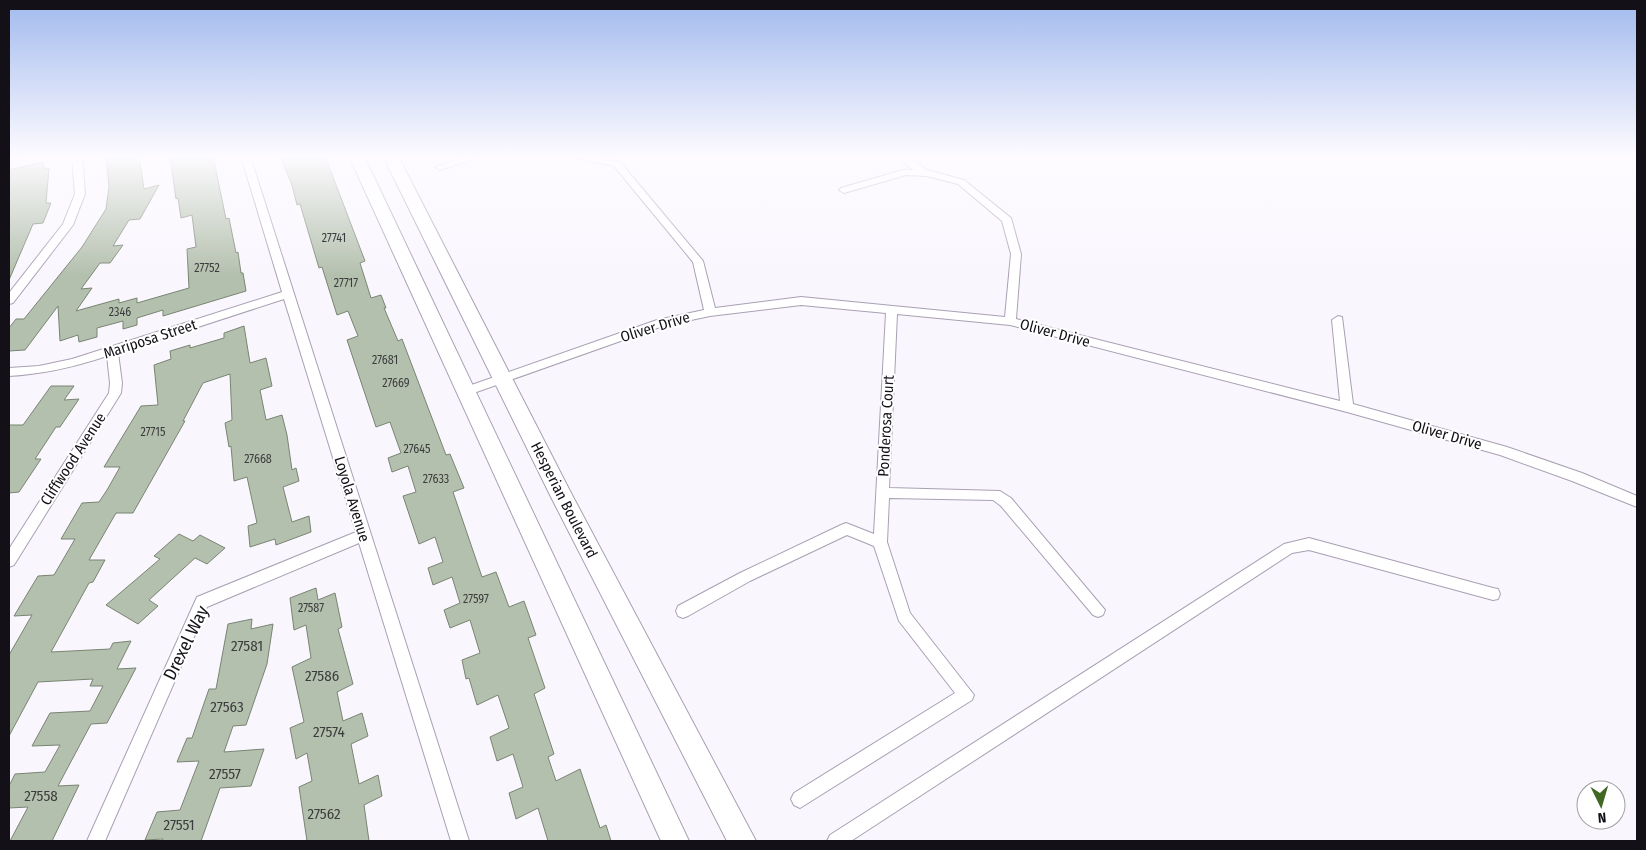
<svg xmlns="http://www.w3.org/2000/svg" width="1646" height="850" font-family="'Fira Sans Condensed',sans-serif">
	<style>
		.building { fill: #b4c0ae; stroke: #798473 }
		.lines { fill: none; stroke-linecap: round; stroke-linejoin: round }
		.minor-casing { stroke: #a8a0b3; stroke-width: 2 }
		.primary-casing { stroke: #a8a0b3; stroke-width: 2 }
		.minor { fill: #fff; fill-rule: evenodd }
		.primary { fill: #fff; fill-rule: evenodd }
		.labels { text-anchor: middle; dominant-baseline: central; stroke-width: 4; stroke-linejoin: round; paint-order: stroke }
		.number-label { font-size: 12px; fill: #3b3c3d }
		.street-label { font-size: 15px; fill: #131017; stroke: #fff }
		.near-number-label { font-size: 15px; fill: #3b3c3d }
		.near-street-label { font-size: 18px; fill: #131017; stroke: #fff }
	</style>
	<rect width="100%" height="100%" fill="#faf6fe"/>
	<g class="building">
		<polygon points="106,156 139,156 144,189 159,185 140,219 129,220 113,246 123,245 110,263 100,263 81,289 92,288 76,311 119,299 119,303 137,298 137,303 189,288 187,249 196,247 192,215 181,218 178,198 176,199 170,156 213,156 226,219 229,218 236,253 238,252 241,273 243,273 246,291 163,316 163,310 137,318 137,325 123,329 123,321 97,328 97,337 79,342 78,335 60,341 58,306 25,350 9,351 9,328 16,319 24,319 82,247 106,209 109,187"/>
		<polygon points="280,156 325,156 365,261 360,263 371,298 381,295 386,308 384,308 398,341 402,339 446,455 450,454 464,488 453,492 482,577 496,572 509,607 524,601 536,635 528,638 545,688 534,694 554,754 548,757 556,781 580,769 600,828 606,825 611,841 548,841 538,808 516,819 509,793 523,787 513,754 497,761 490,737 509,728 498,695 477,705 469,678 466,679 462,660 480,653 470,620 450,628 444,610 460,603 452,577 433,585 428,568 443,562 435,537 419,544 403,496 416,492 408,466 392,472 388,458 401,453 390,422 376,427 347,340 358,336 348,311 337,315 322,267 319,268 300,204 297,205 292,185"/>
		<polygon points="44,162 44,169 49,168 46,203 51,203 43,223 33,224 9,280 9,170"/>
		<polygon points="244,326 250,363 266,358 272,386 260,390 266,420 282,415 287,435 292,470 296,468 299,481 283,487 292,522 309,516 311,532 276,545 275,539 250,547 248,526 257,523 247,477 234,481 231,446 229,447 225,423 232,420 230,374 203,383 183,421 185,421 133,513 116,513 89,560 105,560 93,582 89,583 51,652 110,649 113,643 131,641 117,669 136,668 107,723 91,724 58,786 79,785 52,841 10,841 28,807 9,808 9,786 15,774 45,772 60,745 32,746 50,713 90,711 103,686 90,686 93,679 38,682 9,736 9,655 32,615 14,616 38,576 54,575 75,539 61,539 82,503 99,502 107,490 120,467 104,467 141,406 158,405 154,365 171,359 170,351 190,345 190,348 224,338 224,333"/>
		<polygon points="51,386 74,386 64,400 79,399 60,427 56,427 35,459 41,459 19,492 9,493 9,425 23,425"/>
		<polygon points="179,534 193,541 200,535 225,548 207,564 195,558 149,600 158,606 138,624 106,605 160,559 154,556"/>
		<polygon points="316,588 318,600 335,593 342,627 338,629 353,684 337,692 343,721 362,713 368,736 351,744 359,784 378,775 382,796 364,805 369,841 307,841 299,787 312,781 307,753 296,759 290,728 304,722 292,667 311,658 306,625 294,630 290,598"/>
		<polygon points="252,619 251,629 273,624 267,664 246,725 233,726 224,752 264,749 251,786 220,788 201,841 162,841 163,839 145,840 157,812 180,810 199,761 177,762 187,738 192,738 209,689 216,689 228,624"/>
	</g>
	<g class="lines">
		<g class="minor-casing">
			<g id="minor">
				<polygon points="9,156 24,156 9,162"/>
				<polygon points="72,156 82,156 85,194 73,225 13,303 9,304 9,293 63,224 75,194"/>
				<path d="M241,156H250L469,841H451L359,543L207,607L105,841H87L197,597L356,532L284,299L118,353L122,383L121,393L14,565L9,567V549L109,393L110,383L107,356C74,367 43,374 9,376V368L39,366L72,359L282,292Z"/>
				<polygon points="469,156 485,156 440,170 435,167"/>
				<polygon points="569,156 590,156 620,162 703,261 715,308 801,297 1005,317 1011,254 1002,221 958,184 927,176 906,175 844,193 839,190 841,188 903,170 914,170 895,156 906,156 927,170 964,180 1011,218 1021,254 1016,319 1340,401 1332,320 1338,316 1342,317 1353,404 1507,447 1582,473 1637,496 1637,507 1572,481 1500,455 1347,412 1010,325 897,314 889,488 1000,491 1011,498 1105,610 1103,615 1098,617 1093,615 1001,506 993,500 889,498 887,542 910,613 974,695 972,700 800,808 794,805 791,799 794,793 955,693 899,621 874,546 847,535 750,581 688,616 683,618 678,616 676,611 678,606 740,573 841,525 846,523 874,534 886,313 801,305 710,316 663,326 468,395 460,395 458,392 460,389 657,320 704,310 693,262 614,166"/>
				<polygon points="1309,538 1493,588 1498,589 1500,594 1498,599 1493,600 1309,550 1292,553 851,841 827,841 830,835 1284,544"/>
			</g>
		</g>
		<g class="primary-casing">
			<g id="primary">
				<polygon points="349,156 364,156 689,841 661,841"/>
				<polygon points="383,156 398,156 570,491 756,841 727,841 551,497"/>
			</g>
		</g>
		<use href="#minor" class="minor"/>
		<use href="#primary" class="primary"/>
	</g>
	<linearGradient id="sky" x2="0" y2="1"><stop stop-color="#a2baee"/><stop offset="0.57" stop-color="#fdfbff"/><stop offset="1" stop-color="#fdfbff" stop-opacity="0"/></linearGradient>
	<rect width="1646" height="275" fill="url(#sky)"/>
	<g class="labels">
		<g class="number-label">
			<text x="334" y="238">27741</text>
			<text x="207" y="268">27752</text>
			<text x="346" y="283">27717</text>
			<text x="120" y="312">2346</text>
			<text x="385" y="360">27681</text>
			<text x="396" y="383">27669</text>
			<text x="153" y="432">27715</text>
			<text x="417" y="449">27645</text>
			<text x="258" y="459">27668</text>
			<text x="436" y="479">27633</text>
			<text x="476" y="599">27597</text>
			<text x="311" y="608">27587</text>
		</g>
		<g class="street-label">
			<text transform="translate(655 327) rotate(-17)">Oliver Drive</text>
			<text transform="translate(1055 333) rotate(15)">Oliver Drive</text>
			<text transform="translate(150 339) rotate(-18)">Mariposa Street</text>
			<text transform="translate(886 426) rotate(-87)">Ponderosa Court</text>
			<text transform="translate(1447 435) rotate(16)">Oliver Drive</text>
			<text transform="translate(73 459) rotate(-57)">Cliffwood Avenue</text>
			<text transform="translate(352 499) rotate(73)">Loyola Avenue</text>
			<text transform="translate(564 500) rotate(63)">Hesperian Boulevard</text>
		</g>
		<g class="near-number-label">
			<text x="247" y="646">27581</text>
			<text x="322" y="676">27586</text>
			<text x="227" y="707">27563</text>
			<text x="329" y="732">27574</text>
			<text x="225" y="774">27557</text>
			<text x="41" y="796">27558</text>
			<text x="324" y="814">27562</text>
			<text x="179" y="825">27551</text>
		</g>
		<g class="near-street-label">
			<text transform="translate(186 643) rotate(-64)">Drexel Way</text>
		</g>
	</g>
	<rect width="1646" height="850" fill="none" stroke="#131017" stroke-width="20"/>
	<g transform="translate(1601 805) rotate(175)"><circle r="24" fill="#ffffff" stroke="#a19fa2"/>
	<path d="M0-4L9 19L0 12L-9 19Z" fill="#406824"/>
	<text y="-8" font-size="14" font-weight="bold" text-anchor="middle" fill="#131017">N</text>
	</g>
</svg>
